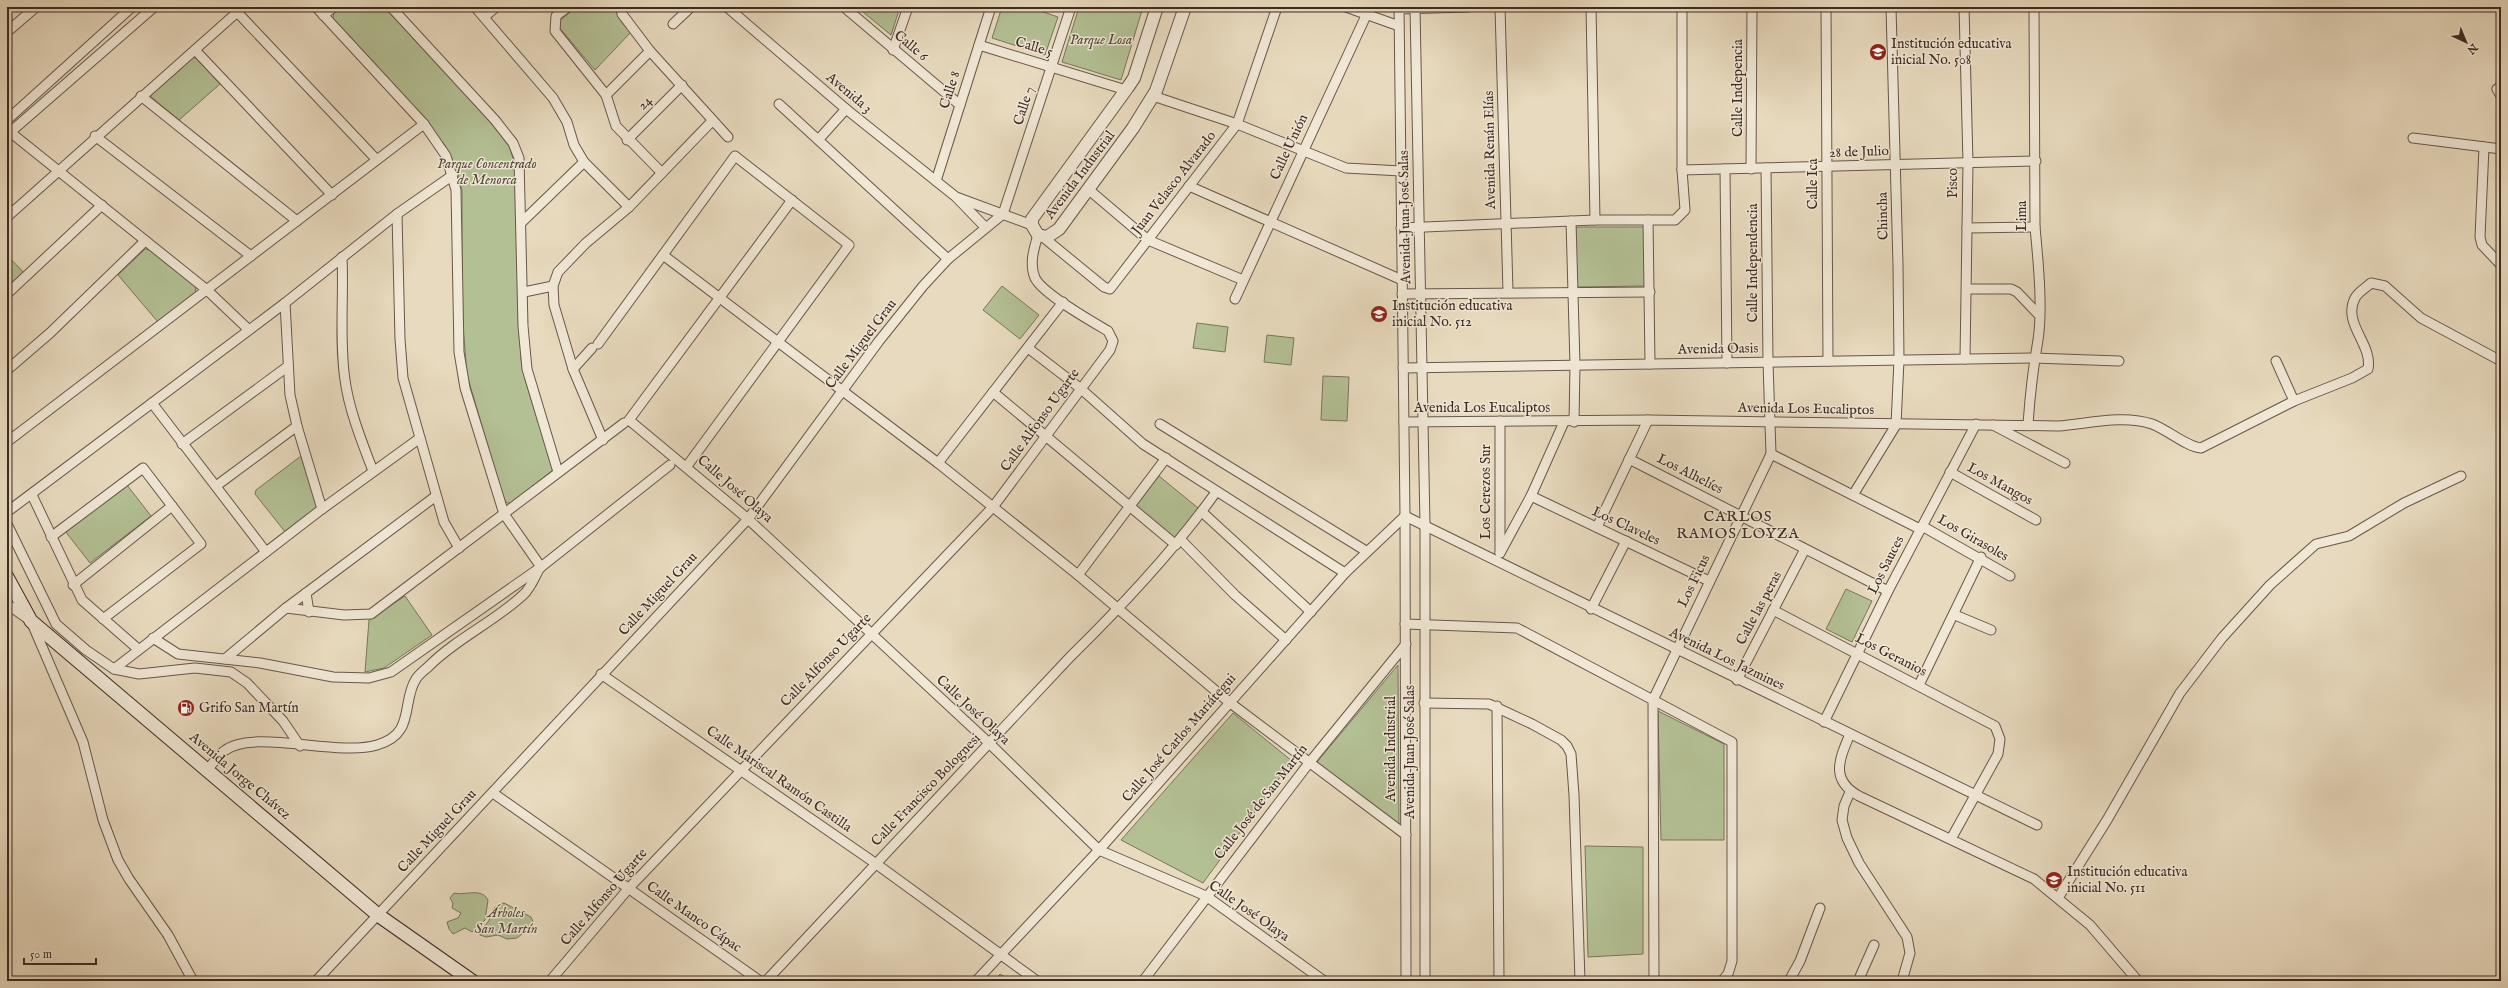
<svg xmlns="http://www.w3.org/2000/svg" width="2508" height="988" font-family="'IM FELL English',serif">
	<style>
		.green { fill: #b3c094; stroke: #78765c }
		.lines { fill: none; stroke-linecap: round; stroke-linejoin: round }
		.minor-casing { stroke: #68574a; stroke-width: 11 }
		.tertiary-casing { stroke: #68574a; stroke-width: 14 }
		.secondary-casing { stroke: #3e2b23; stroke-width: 15 }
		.minor { stroke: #f0e7d5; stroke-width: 9 }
		.tertiary { stroke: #f0e7d5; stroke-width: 12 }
		.secondary { stroke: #f0e7d5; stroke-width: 13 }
		.labels { text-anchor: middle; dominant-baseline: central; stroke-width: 3; stroke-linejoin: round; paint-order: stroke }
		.park-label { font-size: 14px; font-style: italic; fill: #55493a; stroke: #f0e7d5 }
		.poi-label { font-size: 14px; fill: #3e2b23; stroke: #f0e7d5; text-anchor: start }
		.street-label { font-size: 14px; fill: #3e2b23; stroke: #f0e7d5 }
		.neighbourhood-label { font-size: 15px; letter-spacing: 1px; fill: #3e2b23; stroke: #f0e7d5 }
	</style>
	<rect width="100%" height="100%" fill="#e8dabe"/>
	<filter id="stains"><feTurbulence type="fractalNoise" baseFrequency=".005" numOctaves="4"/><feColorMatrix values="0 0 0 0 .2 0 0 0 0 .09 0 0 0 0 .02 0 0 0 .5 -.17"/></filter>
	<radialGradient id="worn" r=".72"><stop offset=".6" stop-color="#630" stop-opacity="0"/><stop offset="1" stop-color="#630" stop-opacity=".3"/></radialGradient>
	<g class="green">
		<polygon points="339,7 386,7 498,130 509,146 516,167 521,359 525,379 553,470 511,503 507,503 503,498 467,375 462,313 462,190 455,165 444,144 432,129 333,20 334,11"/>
		<path d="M576,7H618C616,18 624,25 631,32L595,70L558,26V22Z"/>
		<polygon points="857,7 900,7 891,35"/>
		<polygon points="1002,7 1029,7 1058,17 1045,55 992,38"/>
		<polygon points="1079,7 1143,7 1121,80 1062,62"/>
		<polygon points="191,57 196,58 220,84 179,120 150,96 152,90"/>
		<polygon points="1575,227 1645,227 1645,286 1575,287"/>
		<polygon points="145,249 150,250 195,286 196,293 158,322 118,275"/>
		<polygon points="7,255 25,274 7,290"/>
		<polygon points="1002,286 1039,315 1020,339 983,310"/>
		<polygon points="1197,323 1228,327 1225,352 1193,348"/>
		<polygon points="1267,335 1294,338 1291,365 1264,362"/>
		<polygon points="1323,376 1349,377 1347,421 1321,420"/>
		<polygon points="301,456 317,506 315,512 286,533 255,494 256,490"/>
		<polygon points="1159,476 1198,508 1175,539 1135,506"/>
		<polygon points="127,485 151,516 90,563 65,531"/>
		<polygon points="1846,589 1872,601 1852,642 1826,629"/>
		<polygon points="405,596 432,635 384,668 365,672 369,620"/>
		<polygon points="1398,665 1399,825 1317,762"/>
		<polygon points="1658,711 1724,744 1724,840 1661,840"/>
		<polygon points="1233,713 1292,761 1203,883 1121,840"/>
		<polygon points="1585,846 1643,847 1643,954 1588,957"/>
		<path d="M454,893C465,896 481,887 488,900L485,920L472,932L465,928L453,934L449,929L447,922L458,918L461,913L452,908L453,903L450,898Z"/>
		<path d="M504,903L531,917L534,924L517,938L507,939L498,935L486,937L480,935L479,932C481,929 486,925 488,922C493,913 490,906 504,903Z"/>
		<polygon points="1000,974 1012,981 994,981"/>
	</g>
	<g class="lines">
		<g class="minor-casing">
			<g id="minor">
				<polyline points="316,7 424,124 446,156 456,190 459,352 465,388 504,514 541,567"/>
				<polyline points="391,7 495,120 513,143 519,158 523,326 527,369 558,472"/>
				<polyline points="475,7 553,98 567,122 574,145 584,162 629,207"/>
				<polyline points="568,7 556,16 555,31 606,95 616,126 662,173"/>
				<polyline points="621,7 622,14 650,51 728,137"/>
				<polyline points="727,7 846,109 956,197 1032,225"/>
				<polyline points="844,7 960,105"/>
				<polyline points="1346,7 1399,26"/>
				<polyline points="1399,7 1405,516 1406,981"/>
				<polyline points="1415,7 1425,525"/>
				<polyline points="1500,7 1508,292"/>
				<polyline points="1591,7 1595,220"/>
				<polyline points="1826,7 1828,361"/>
				<polyline points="1964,7 1968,163 1965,359"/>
				<polyline points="1399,9 1468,7"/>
				<polyline points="237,12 376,159"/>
				<polyline points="323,15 334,7"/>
				<polyline points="484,17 496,7"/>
				<polyline points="673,24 691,7"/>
				<polyline points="7,32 36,7"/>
				<polyline points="979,45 1126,90"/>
				<polyline points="195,50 332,195"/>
				<polyline points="893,50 908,7"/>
				<polyline points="2501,86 2497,89 2501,96"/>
				<polyline points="606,95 650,51"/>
				<polyline points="141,96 297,221"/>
				<polyline points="1153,96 1237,124 1346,168 1401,171"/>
				<polyline points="779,104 948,259"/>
				<polyline points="7,120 132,7"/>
				<polyline points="10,132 207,290 248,329"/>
				<polyline points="7,135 154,7"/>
				<polyline points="95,136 251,256"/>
				<polyline points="2413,138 2501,149"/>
				<polyline points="819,139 846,109"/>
				<polyline points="627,140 682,85"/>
				<polyline points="2484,147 2480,237 2482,245 2501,265"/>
				<polyline points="1725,169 1727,363"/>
				<polyline points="1751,169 1752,7"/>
				<polyline points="1682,170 2036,161"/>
				<polyline points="936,181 991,7"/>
				<polyline points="1189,186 1402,280"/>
				<polyline points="1088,189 1148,240 1243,280"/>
				<polyline points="957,198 985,227"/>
				<polyline points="792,200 629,420 748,519 989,743 1099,850 1206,896 1324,981"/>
				<polyline points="397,214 400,339 403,378 444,522 459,548"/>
				<polyline points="1003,214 1071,7"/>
				<polyline points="7,217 243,7"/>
				<polyline points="1648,220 1650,364"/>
				<polyline points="1571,221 1575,365 1574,422"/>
				<polyline points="522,222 584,162"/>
				<polyline points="1401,228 1595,220 1675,220 1685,210 1682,170 1682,7"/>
				<polyline points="1967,228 2035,227"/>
				<polyline points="1043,237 1104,287 1110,289 1237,124 1277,7"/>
				<polyline points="663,255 938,463 1078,575 1229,702 1406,835"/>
				<path d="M342,257C344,298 339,339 345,380C349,410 362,442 373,471"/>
				<polyline points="1967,289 2011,289 2017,292 2038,314"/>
				<polyline points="524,292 553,286"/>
				<polyline points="7,294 102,205"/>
				<polyline points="1402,294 1650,292"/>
				<polyline points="1235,299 1370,7"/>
				<polyline points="285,303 290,395 297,426 322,509"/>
				<polyline points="598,344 735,156 849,245 687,466"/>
				<polyline points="1028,348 1080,388 1143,444 1345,573"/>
				<polyline points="2276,361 2294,401"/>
				<polyline points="1403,368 2033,358 2119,361"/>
				<polyline points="573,369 592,348"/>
				<polyline points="7,370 50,333 145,241"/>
				<polyline points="993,392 1176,545"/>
				<polyline points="152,403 266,552"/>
				<polyline points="1500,421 1500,553"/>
				<path d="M1404,422L1648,420L2058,426C2087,424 2123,414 2152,424C2168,430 2187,447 2201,448L2294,401L2352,378L2368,369C2373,344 2342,324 2355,298C2358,292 2367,287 2371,283L2385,286L2421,318L2501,361"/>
				<polyline points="1160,424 1366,551"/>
				<path d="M2028,424C2030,396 2033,368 2038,340C2043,307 2038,260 2035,227L2034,7"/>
				<polyline points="1993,425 2065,463"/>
				<polyline points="603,440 573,369 554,305 553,286 558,272 586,243 629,207 712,121"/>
				<polyline points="7,442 424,124"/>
				<polyline points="182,444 287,367"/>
				<polyline points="1771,454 1920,529"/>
				<polyline points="1629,459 1888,591"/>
				<polyline points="938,463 1063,302"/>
				<polyline points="1950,472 2036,520"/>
				<polyline points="216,486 297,426"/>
				<polyline points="32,495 82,600 138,649"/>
				<polyline points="1853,495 1896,425 1899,360 1898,265 1891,7"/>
				<polyline points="1531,496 1709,581"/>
				<polyline points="7,512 285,303 397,214 453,175"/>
				<polyline points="1202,512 1311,612"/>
				<polyline points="1405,516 2037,825"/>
				<polyline points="7,524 56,624 86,650 114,669 139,674 195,668 231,672 247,683 283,721 300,746"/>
				<polyline points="1922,526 2010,576"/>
				<polyline points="1597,527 1648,420"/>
				<polyline points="51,537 143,468 201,544 103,619"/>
				<polyline points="1181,540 1235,595 1286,640"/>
				<polyline points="1500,553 1531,496 1564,422"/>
				<polyline points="1078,575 1166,458"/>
				<polyline points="73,585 172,506"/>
				<polyline points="306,593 309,612"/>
				<polyline points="7,604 31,621 83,742 103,820 118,860 129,879 168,935 193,981"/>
				<polyline points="286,608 344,615 371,614 624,423"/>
				<polyline points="1591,609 1626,541"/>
				<polyline points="1773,610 1995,726 2000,739 1998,754 1951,839"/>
				<polyline points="1955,615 1991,630"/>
				<polyline points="1405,624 1517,628 1653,700 1654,981"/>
				<polyline points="153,638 178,654 260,663 333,677 369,678 391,672 541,567 670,465"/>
				<polyline points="225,659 286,608 436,496"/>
				<polyline points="114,669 322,509 420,438"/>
				<polyline points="601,674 875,863 1037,981"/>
				<polyline points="1737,680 1805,549"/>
				<polyline points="1919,685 1981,557"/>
				<polyline points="1424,703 1489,704 1532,724 1561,740 1567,746 1571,754 1574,795 1580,981"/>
				<polyline points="1497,706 1499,981"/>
				<polyline points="1824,722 1888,591 1976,424"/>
				<path d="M1850,734C1839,760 1830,780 1859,796L2034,879L2090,925L2138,981"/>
				<path d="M208,769C213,763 218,756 224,751C253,728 336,757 377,745C416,734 401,702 416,679C419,674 425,670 429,666C457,638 494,622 523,595C530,589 535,577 539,569"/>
				<polyline points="1850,792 1844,806 1842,820 1847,838 1859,863 1907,937 1910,953 1902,981"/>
				<polyline points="493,793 760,981"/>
				<polyline points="2058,898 2107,820 2180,693 2222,638 2270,585 2316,544 2349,536 2404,503 2461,476"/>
				<polyline points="316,981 748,519 879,341 923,286 948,259 1003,214"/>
				<path d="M550,981L629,888L993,507L1110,350L1113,341L1108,331C1091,321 1043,294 1035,278C1029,264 1034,248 1038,235"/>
				<path d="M766,981L1070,657C1123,605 1173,552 1216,492"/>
				<polyline points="976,981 1099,850 1345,573 1405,516"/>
				<polyline points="1143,981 1309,763 1406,644"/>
				<polyline points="1425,981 1425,523"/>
				<polyline points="1722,981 1728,974 1732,961 1732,742 1653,700 1771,454 1768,362 1766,168"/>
				<polyline points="1789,981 1800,961 1820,908"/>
				<polyline points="1858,981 1874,945"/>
			</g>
		</g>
		<g class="tertiary-casing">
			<polyline id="tertiary" points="1157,7 1134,78 1128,87 1032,219 1032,225 1038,235 1047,237 1059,229 1133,128 1156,91 1185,7"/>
		</g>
		<g class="secondary-casing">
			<polyline id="secondary" points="7,577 31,621 378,915 472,981"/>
		</g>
		<use href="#minor" class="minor"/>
		<use href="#tertiary" class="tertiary"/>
		<use href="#secondary" class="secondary"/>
	</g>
	<defs>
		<g id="school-disc" transform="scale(0.9)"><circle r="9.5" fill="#8f2418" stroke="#f0e7d5"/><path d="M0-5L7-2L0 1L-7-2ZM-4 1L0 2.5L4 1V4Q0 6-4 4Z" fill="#fff"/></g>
		<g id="fuel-disc" transform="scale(0.9)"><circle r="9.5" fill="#8f2418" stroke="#f0e7d5"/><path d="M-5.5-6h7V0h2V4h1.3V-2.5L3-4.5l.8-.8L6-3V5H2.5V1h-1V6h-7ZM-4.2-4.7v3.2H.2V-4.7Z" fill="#fff"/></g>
	</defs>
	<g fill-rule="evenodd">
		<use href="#school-disc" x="1878" y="52"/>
		<use href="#school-disc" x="1379" y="314"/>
		<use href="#fuel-disc" x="186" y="708"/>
		<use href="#school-disc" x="2054" y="880"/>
	</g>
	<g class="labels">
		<g class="park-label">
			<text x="1101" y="40">Parque Losa</text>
			<text x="487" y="164">Parque Concentrado<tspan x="487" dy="16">de Menorca</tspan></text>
			<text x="506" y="913">Árboles<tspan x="506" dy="16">San Martín</tspan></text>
		</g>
		<g class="poi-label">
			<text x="1891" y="44">Institución educativa<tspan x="1891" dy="16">inicial No. 508</tspan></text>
			<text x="1392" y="306">Institución educativa<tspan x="1392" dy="16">inicial No. 512</tspan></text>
			<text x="199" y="708">Grifo San Martín</text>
			<text x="2067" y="872">Institución educativa<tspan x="2067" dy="16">inicial No. 511</tspan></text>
		</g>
		<g class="street-label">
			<text transform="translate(911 46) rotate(40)">Calle 6</text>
			<text transform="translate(1034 47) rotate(17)">Calle 5</text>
			<text transform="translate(1738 88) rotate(-90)">Calle Indepencia</text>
			<text transform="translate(950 90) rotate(-72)">Calle 8</text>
			<text transform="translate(849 93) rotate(40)">Avenida 3</text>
			<text transform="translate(645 103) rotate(-45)">24</text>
			<text transform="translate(1024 106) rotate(-72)">Calle 7</text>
			<text transform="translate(1289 147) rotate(-65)">Calle Unión</text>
			<text transform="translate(1490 150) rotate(-91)">Avenida Renán Elías</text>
			<text transform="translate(1859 152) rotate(-2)">28 de Julio</text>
			<text transform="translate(1080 175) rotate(-53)">Avenida Industrial</text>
			<text transform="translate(1174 183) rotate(-52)">Juan Velasco Alvarado</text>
			<text transform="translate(1953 183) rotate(-90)">Pisco</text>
			<text transform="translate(1813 184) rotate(-90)">Calle Ica</text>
			<text transform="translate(1883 216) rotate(-91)">Chincha</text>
			<text transform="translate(2022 216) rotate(-90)">Lima</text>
			<text transform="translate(1405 217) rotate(-91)">Avenida Juan José Salas</text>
			<text transform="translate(1753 263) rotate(-90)">Calle Independencia</text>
			<text transform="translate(861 344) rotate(-53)">Calle Miguel Grau</text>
			<text transform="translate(1718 349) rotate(-1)">Avenida Oasis</text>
			<text x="1482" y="408">Avenida Los Eucaliptos</text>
			<text transform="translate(1806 409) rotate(1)">Avenida Los Eucaliptos</text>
			<text transform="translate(1040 420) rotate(-54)">Calle Alfonso Ugarte</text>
			<text transform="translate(1690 474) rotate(27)">Los Alhelíes</text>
			<text transform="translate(2000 484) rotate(29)">Los Mangos</text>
			<text transform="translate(735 489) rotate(41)">Calle José Olaya</text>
			<text transform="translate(1486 492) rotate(-90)">Los Cerezos Sur</text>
			<text transform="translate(1626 526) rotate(25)">Los Claveles</text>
			<text transform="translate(1973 538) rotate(30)">Los Girasoles</text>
			<text transform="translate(1886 565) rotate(-63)">Los Sauces</text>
			<text transform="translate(1694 581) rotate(-64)">Los Ficus</text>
			<text transform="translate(658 594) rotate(-47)">Calle Miguel Grau</text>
			<text transform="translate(1759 608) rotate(-62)">Calle las peras</text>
			<text transform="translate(1891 655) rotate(27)">Los Geranios</text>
			<text transform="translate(1727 659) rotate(26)">Avenida Los Jazmines</text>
			<text transform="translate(826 660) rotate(-46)">Calle Alfonso Ugarte</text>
			<text transform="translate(973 710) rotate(43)">Calle José Olaya</text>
			<text transform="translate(1179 738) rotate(-49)">Calle José Carlos Mariátegui</text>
			<text transform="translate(1391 749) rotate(-90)">Avenida Industrial</text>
			<text transform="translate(1410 752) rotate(-90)">Avenida Juan José Salas</text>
			<text transform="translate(240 776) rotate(40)">Avenida Jorge Chávez</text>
			<text transform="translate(779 779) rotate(35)">Calle Mariscal Ramón Castilla</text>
			<text transform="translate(926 790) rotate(-46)">Calle Francisco Bolognesi</text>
			<text transform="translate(1261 802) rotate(-52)">Calle José de San Martín</text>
			<text transform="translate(437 831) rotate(-47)">Calle Miguel Grau</text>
			<text transform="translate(604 897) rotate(-49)">Calle Alfonso Ugarte</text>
			<text transform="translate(1249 911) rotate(35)">Calle José Olaya</text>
			<text transform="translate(694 917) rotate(35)">Calle Manco Cápac</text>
		</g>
		<g class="neighbourhood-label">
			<text x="1738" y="516">CARLOS<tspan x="1738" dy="17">RAMOS LOYZA</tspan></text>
		</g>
	</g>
	<rect width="2508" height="988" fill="none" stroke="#e8dabe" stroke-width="24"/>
	<rect x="8" y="8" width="2492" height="972" fill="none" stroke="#3e2b23" stroke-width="2"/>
	<rect x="12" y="12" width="2484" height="964" fill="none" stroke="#3e2b23"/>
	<g transform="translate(2466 42) rotate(136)" stroke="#f0e7d5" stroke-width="3" paint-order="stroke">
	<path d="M0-3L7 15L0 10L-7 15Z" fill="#3e2b23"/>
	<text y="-6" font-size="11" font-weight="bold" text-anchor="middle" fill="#3e2b23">N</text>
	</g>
	<path d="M24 958v6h72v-6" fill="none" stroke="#3e2b23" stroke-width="2"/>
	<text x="30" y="958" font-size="12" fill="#3e2b23" stroke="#f0e7d5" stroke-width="3" paint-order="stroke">50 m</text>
	<rect width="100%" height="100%" filter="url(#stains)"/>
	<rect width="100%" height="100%" fill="url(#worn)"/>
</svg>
